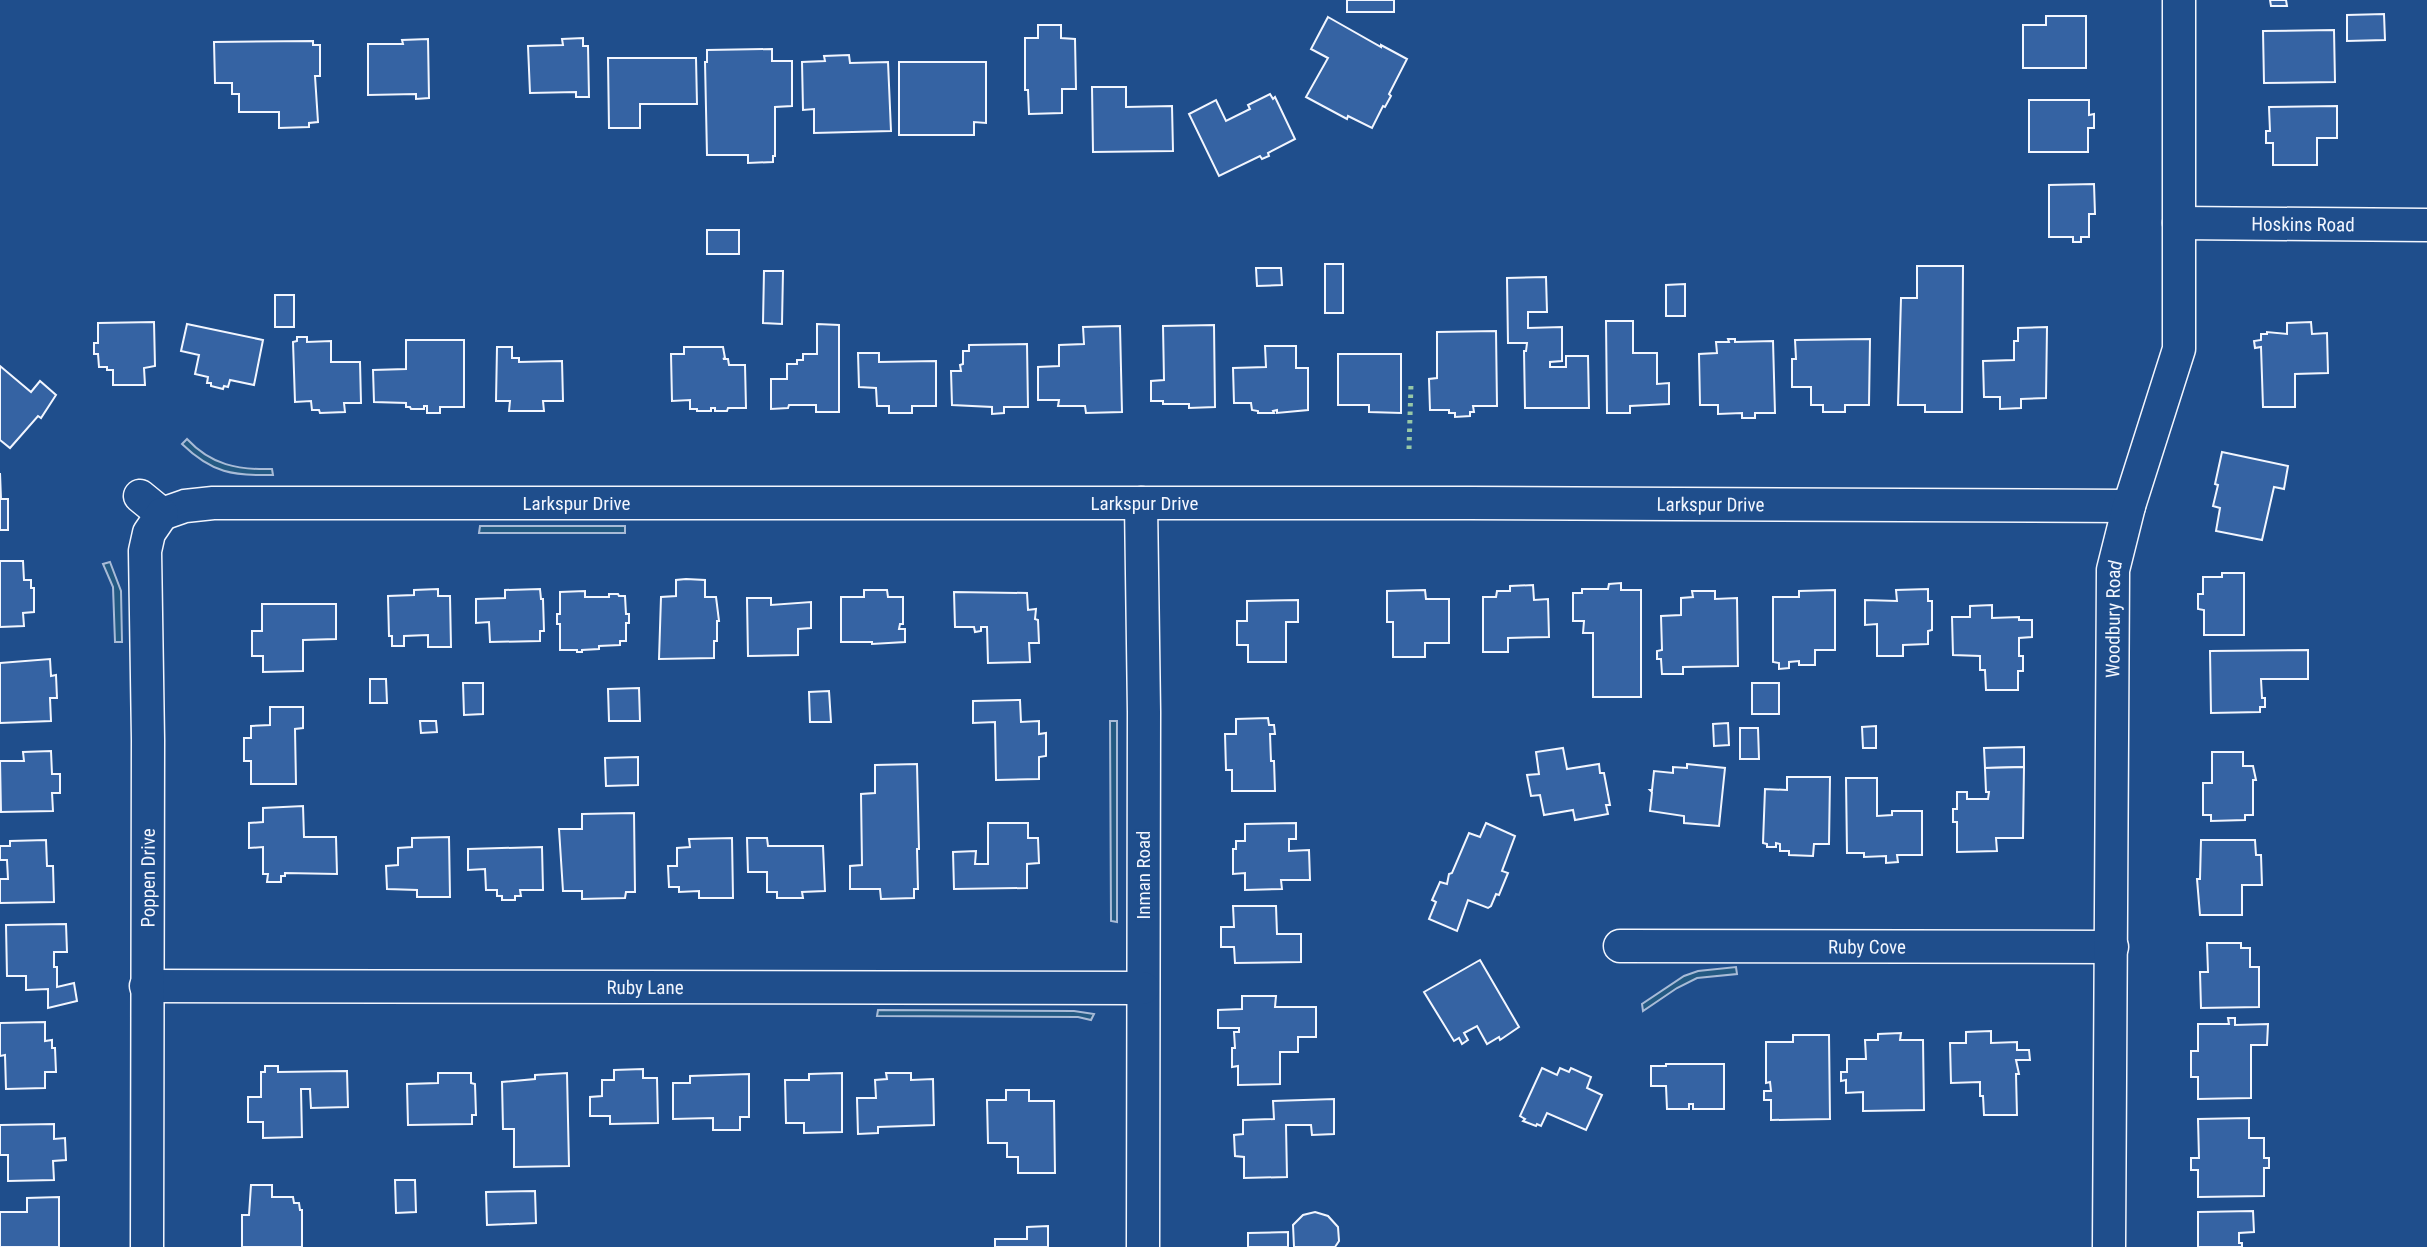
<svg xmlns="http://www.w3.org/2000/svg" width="2427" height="1247" font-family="'Roboto Condensed',sans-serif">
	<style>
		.green { fill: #245a82; stroke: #a8bbd7; stroke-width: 2 }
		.building { fill: #3563a3; stroke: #f2f6ff; stroke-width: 2 }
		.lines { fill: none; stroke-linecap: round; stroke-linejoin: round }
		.street-casing { stroke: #f2f6ff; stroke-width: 35 }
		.street { stroke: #1f4e8c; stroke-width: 32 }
		.hedge { stroke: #97c8a6; stroke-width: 5; stroke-dasharray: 3.5 5; stroke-linecap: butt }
		.labels { text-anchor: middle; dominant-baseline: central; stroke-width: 5; stroke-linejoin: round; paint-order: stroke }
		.street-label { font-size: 19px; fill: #f2f6ff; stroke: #1f4e8c }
	</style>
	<rect width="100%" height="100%" fill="#1f4e8c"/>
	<g class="green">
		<path d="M187,439C211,465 238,470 272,469L273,475C233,476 212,473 182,444Z"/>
		<polygon points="480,526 625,526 625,533 479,533"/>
		<polygon points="110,562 121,591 122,642 115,642 113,587 103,564"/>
		<polygon points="1110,721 1117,721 1117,922 1111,921"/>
		<polygon points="1736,967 1737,974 1697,978 1677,988 1643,1011 1642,1004 1684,976 1698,971"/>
		<polygon points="878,1010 1074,1011 1094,1014 1091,1020 1078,1017 877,1016"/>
	</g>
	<g class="building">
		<rect x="1347" y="0" width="47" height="12"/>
		<polygon points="2270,0 2286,0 2287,6 2271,6"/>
		<polygon points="2384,14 2385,40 2347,41 2347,15"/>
		<polygon points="2046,16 2086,16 2086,68 2023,68 2023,25 2046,25"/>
		<polygon points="1328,17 1381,47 1381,45 1407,59 1389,94 1391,96 1385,107 1383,106 1372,128 1348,116 1347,119 1306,97 1328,58 1311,49"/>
		<polygon points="1038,25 1061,25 1061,38 1075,39 1076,89 1062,89 1062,113 1029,114 1028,90 1025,90 1025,38 1038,38"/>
		<polygon points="2334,30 2335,82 2264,83 2263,31"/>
		<polygon points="583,38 583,46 588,46 589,97 576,97 576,92 530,93 528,46 563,45 562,39"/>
		<polygon points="428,39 429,98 416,99 416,94 368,95 368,44 403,44 402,40"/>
		<polygon points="313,41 313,45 320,45 320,76 315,76 318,122 309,123 309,127 279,128 279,112 239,112 239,94 232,94 232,83 215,83 214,42"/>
		<polygon points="772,49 772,61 792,61 792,106 775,107 775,156 773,156 773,162 748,163 748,155 707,155 705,62 707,62 707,50"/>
		<polygon points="849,55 850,63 888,62 891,131 814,133 814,109 803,110 802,62 825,61 824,56"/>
		<polygon points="608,58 696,58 697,104 640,104 640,128 609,128"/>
		<polygon points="899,62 986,62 986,123 974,122 974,135 899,135"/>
		<polygon points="1092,87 1126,87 1126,107 1172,106 1173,151 1093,152"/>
		<polygon points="1270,94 1273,99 1275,97 1295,139 1268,153 1269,156 1262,159 1260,156 1219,176 1189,114 1216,100 1226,121 1250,109 1248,105"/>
		<polygon points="2029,100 2089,100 2089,115 2094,114 2094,128 2088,128 2088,152 2029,152"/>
		<polygon points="2337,106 2337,138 2317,138 2317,165 2273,165 2273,143 2266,143 2266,131 2270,131 2269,107"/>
		<polygon points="2094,184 2095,214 2089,214 2089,237 2081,237 2081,242 2073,242 2073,237 2049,237 2049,185"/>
		<rect x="707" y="230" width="32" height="24"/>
		<rect x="1325" y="264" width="18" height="49"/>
		<polygon points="1917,266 1963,266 1962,412 1925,412 1925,405 1898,405 1901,298 1917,298"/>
		<polygon points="1256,268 1281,268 1282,285 1257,286"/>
		<polygon points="764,271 783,271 782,324 763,323"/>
		<polygon points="1546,277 1547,312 1528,312 1528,328 1562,327 1562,361 1550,362 1550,367 1566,367 1566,356 1588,356 1589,408 1525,408 1524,351 1526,351 1527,343 1508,343 1507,278"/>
		<polygon points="1685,284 1685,316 1666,316 1666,285"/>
		<rect x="275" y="295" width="19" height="32"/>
		<polygon points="1606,321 1633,321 1633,353 1657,353 1657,384 1669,383 1669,404 1630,406 1630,413 1607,413"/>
		<polygon points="154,322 155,366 144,368 145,385 113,385 113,370 107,370 107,367 99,367 98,354 94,354 94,343 98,343 98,323"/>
		<polygon points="2311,322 2312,334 2327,333 2328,373 2295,374 2295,407 2263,407 2261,347 2255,348 2254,341 2261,340 2261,334 2267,334 2267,332 2287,334 2287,323"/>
		<polygon points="187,324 263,340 254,385 230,380 228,387 224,386 223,389 211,386 211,383 207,383 208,377 195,374 199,355 181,351"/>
		<polygon points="817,324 839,325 839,412 816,412 816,405 789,405 788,408 771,409 771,379 787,379 787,364 797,364 797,360 803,360 803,354 817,354"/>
		<polygon points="1214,325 1215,407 1189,408 1189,404 1163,404 1163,401 1151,401 1151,381 1164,380 1163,326"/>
		<polygon points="1120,326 1122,412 1086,413 1085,406 1058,406 1059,400 1038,400 1038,367 1059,366 1059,345 1084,344 1083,327"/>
		<polygon points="2047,327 2046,398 2021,399 2021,408 2000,409 2000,397 1984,397 1983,361 2014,360 2014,341 2018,341 2018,328"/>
		<polygon points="1496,331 1497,406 1473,406 1474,412 1470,412 1470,416 1455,417 1455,413 1449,413 1449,410 1430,410 1429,379 1437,378 1437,332"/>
		<polygon points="297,337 307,337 307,342 331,341 331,362 360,362 361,403 344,403 345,412 320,413 319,410 312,410 311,401 295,402 293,342 297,341"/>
		<polygon points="1728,339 1735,339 1735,342 1773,341 1775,413 1755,413 1755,418 1742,418 1742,413 1718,414 1718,405 1700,405 1699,354 1717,353 1716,342 1729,342"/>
		<polygon points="1870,339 1869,405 1845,405 1845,412 1823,412 1823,405 1811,405 1811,387 1792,387 1792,359 1796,359 1795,340"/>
		<polygon points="406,340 464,340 464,407 440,407 440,413 427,413 427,406 424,406 424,409 411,409 410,407 406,407 406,403 374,402 373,370 406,369"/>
		<polygon points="1027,344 1028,407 1004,407 1004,413 992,414 992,407 952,405 951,371 961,371 960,365 963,364 963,351 969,351 969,345"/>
		<polygon points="1265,346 1296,346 1296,368 1308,368 1308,410 1277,413 1277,410 1273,411 1274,413 1258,413 1258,411 1252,410 1251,403 1234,403 1233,368 1266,367"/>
		<polygon points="497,347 512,347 512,358 519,358 519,362 562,361 563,401 543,401 544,411 509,411 510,401 496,401"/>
		<polygon points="684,347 723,347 725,358 723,359 728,359 729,365 745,365 746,408 728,408 727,411 715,411 715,408 711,408 711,411 697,411 697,409 690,409 690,400 672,401 671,354 684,354"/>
		<polygon points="858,353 879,353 879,362 936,361 936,406 912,406 912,413 889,413 889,406 877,406 876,388 859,387"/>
		<polygon points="1338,354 1401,354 1401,413 1369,412 1369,405 1338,405"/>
		<polygon points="0,366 31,392 40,381 56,395 41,418 38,416 10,448 0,440"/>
		<polygon points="2222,452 2288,466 2284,489 2274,487 2262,540 2216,531 2220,508 2213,506 2218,485 2215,484"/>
		<polygon points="0,473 1,499 8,499 8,530 0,530"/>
		<polygon points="0,561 23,561 24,580 31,580 31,588 34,588 34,612 23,613 24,626 0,627"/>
		<polygon points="2222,573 2244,573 2244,635 2204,635 2204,610 2198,609 2198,594 2203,594 2203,577 2222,577"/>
		<polygon points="686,579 705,580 705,597 716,597 719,621 717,621 717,641 714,641 714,658 659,659 661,597 676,596 676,580"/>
		<polygon points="1621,583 1621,590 1641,590 1641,697 1593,697 1593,633 1583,633 1584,621 1573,621 1573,593 1582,593 1582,589 1608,589 1609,584"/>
		<polygon points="1533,585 1534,600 1548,599 1549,637 1508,638 1508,652 1483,652 1483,597 1496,597 1497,591 1510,591 1510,586"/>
		<polygon points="438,589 438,596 450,596 451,647 428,647 428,635 404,636 404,646 392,646 392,636 389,636 388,596 414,595 414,590"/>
		<polygon points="540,589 541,599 543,599 544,631 540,631 540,641 490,642 489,622 476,623 476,599 505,598 505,590"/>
		<polygon points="1928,589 1928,601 1932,601 1932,630 1928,631 1928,644 1903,645 1903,656 1877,656 1877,624 1865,625 1865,600 1897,601 1896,590"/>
		<polygon points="864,590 887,590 888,597 903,597 903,624 900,624 899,629 905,629 905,642 872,644 872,642 841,642 841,597 864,597"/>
		<polygon points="1425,590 1426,599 1449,599 1449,643 1425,643 1425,657 1393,657 1393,622 1387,622 1387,591"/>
		<polygon points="1835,590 1835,650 1815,650 1815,665 1799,665 1799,661 1789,662 1789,668 1779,669 1779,663 1773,662 1773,597 1799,597 1799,591"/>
		<polygon points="585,591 585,597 609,597 609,594 618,594 619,596 625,596 626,614 629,614 629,623 626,623 626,641 620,641 620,645 599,646 599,649 582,650 582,652 577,652 577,650 560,650 560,624 557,624 557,614 560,614 560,592"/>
		<polygon points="1692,591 1715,591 1715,599 1737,598 1738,666 1683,667 1683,674 1662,674 1661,659 1657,659 1657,651 1662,650 1661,616 1681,615 1681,598 1693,597"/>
		<polygon points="954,592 1027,593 1028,610 1036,609 1035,619 1038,620 1039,643 1029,643 1030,662 988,663 987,627 981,627 981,631 975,632 974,627 955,627"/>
		<polygon points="747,598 771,598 771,605 811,602 811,628 798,629 798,655 748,656"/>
		<polygon points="1298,600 1298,622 1286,622 1286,662 1248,662 1248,645 1237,645 1237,621 1247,621 1247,601"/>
		<polygon points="262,604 336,604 336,639 303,640 303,671 263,672 263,656 252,656 252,631 262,631"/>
		<polygon points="1992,605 1992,618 2019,617 2019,620 2032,620 2032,637 2019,638 2019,656 2023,656 2023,671 2018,671 2018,690 1986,690 1985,670 1980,670 1980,656 1953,655 1952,617 1970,617 1970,606"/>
		<polygon points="2308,650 2308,679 2261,679 2262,698 2265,698 2265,707 2260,707 2260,712 2211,713 2210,651"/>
		<polygon points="50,659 51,676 56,675 57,698 50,698 51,721 0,723 0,663"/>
		<polygon points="370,679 386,679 387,703 370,703"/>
		<polygon points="463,683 483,683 483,714 464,715"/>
		<rect x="1752" y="683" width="27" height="31"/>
		<polygon points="639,688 640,721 609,721 608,689"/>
		<polygon points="829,691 831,722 810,722 809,692"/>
		<polygon points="1020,700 1021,722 1039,721 1039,734 1046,733 1046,756 1039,757 1039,779 996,780 995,722 973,723 973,701"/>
		<polygon points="270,707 303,707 303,728 295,729 296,784 251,784 251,761 244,761 244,738 251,738 251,726 270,725"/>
		<polygon points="1268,718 1269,725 1274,725 1275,734 1270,734 1271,761 1274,761 1275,791 1232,791 1232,770 1226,770 1225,734 1236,734 1236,719"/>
		<polygon points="420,721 436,721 437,732 421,733"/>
		<polygon points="1728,723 1729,745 1714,746 1713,724"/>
		<polygon points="1876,726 1876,748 1863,748 1862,727"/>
		<polygon points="1740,728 1758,728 1759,759 1740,759"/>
		<polygon points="2024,747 2024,767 1985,768 1984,748"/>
		<polygon points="1563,748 1567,769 1599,764 1600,773 1604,773 1610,805 1606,805 1608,814 1575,820 1573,810 1544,815 1540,795 1531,796 1527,775 1539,774 1536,752"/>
		<polygon points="51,751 52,774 60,774 60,793 52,793 53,811 1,812 0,761 24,761 23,752"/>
		<polygon points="2212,752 2243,752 2243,766 2253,766 2256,780 2253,780 2253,815 2245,815 2245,820 2211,821 2211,815 2203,815 2203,783 2212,783"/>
		<polygon points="638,757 638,785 606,786 605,758"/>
		<polygon points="917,764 919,849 917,849 918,889 914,889 914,898 881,899 880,889 850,889 850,866 862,865 861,794 875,793 875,765"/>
		<polygon points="1687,764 1725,768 1719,826 1684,823 1684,816 1650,811 1652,792 1650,790 1652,790 1654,771 1673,773 1673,767 1687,768"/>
		<polygon points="2024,767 2023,838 1996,838 1997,851 1957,852 1957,822 1953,822 1953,809 1957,809 1957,792 1967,792 1967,799 1988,799 1989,792 1986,792 1985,768"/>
		<polygon points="1787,777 1830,777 1829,844 1814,844 1813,856 1789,855 1789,851 1780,851 1780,844 1776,843 1776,847 1767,847 1767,844 1763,843 1765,789 1787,790"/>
		<polygon points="1846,778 1877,778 1877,816 1892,815 1892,811 1922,811 1922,855 1897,855 1898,862 1886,863 1886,856 1864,857 1864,853 1847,853"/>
		<polygon points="303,806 304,837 336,837 337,874 285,873 285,876 281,876 281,882 267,882 268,874 263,874 263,847 249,848 249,823 263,822 263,808"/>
		<polygon points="634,813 635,892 626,892 625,898 582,899 582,891 563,891 559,829 582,829 582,814"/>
		<polygon points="988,823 1028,823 1028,838 1038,838 1039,863 1027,864 1027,888 954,889 953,852 976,851 975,864 988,864"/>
		<polygon points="1296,823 1296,839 1289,839 1289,851 1309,850 1310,880 1281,880 1282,889 1245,890 1245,873 1233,874 1233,849 1236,849 1236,841 1245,841 1245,824"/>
		<polygon points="1486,823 1515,836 1502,871 1508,873 1499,895 1496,894 1491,906 1488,908 1468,900 1457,931 1429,919 1436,902 1432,900 1440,882 1447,884 1449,874 1452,873 1469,833 1480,837"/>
		<polygon points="449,837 450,897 417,897 417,890 387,889 386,866 398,865 398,848 412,847 412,838"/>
		<polygon points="732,838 733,898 699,898 699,891 679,892 679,887 669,887 668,866 677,866 677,848 690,847 689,839"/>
		<polygon points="747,838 767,838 768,846 823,846 825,891 802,892 803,898 777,898 777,892 767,892 767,872 748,872"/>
		<polygon points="46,840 47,866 53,866 54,902 0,903 0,879 8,879 7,860 0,860 0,846 10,846 10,841"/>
		<polygon points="2201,840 2255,840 2256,855 2261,855 2262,885 2242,885 2242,915 2200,915 2197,879 2200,879"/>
		<polygon points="542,847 543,890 520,890 521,896 515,896 515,900 502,900 502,896 497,896 497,890 486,890 485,869 468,870 468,849"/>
		<polygon points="1233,906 1276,906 1277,934 1301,934 1301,962 1235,963 1234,947 1221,947 1221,927 1234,927"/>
		<polygon points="66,924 67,952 54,952 54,967 57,967 57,987 74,983 77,1001 48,1008 48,989 26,990 26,976 7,976 6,925"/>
		<polygon points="2207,943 2241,943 2241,948 2250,948 2250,967 2259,967 2259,1007 2201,1008 2200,972 2208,972"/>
		<polygon points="1480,960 1519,1027 1500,1040 1499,1037 1487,1044 1477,1026 1464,1033 1468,1040 1462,1044 1459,1038 1454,1041 1424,992"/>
		<polygon points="1242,996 1276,996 1275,1007 1316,1007 1316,1037 1298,1037 1298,1052 1280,1052 1280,1084 1238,1085 1238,1066 1232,1067 1232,1048 1235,1048 1234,1032 1239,1032 1239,1028 1218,1028 1218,1010 1242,1009"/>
		<polygon points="2228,1018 2235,1018 2235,1025 2268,1024 2267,1045 2251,1045 2251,1098 2198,1099 2198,1077 2191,1077 2191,1051 2198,1051 2198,1024 2229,1024"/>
		<polygon points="45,1022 45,1041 52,1040 52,1048 55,1048 56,1072 45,1072 45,1088 6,1089 5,1055 0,1056 0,1023"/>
		<polygon points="1991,1031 1991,1043 2017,1042 2017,1050 2029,1050 2030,1060 2016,1060 2019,1074 2016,1074 2017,1115 1984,1115 1983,1096 1980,1096 1980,1082 1951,1083 1950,1043 1966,1043 1966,1032"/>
		<polygon points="1901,1033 1900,1040 1923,1040 1924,1110 1863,1111 1863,1092 1846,1093 1846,1080 1841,1081 1841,1072 1847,1072 1847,1059 1866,1059 1865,1040 1878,1040 1878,1034"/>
		<polygon points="1793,1035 1829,1035 1830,1119 1771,1120 1771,1100 1764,1100 1764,1091 1771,1091 1770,1082 1766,1083 1766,1042 1793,1042"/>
		<polygon points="1666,1064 1724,1064 1724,1109 1693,1109 1693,1104 1689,1104 1689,1109 1667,1109 1666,1086 1651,1086 1651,1066 1666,1066"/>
		<polygon points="265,1066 278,1066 278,1072 347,1071 348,1107 311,1108 310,1089 301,1089 302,1137 263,1138 263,1122 248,1122 248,1097 261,1097 261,1072 265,1072"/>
		<polygon points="1542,1068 1557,1075 1560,1068 1569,1072 1571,1068 1591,1077 1587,1088 1602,1095 1586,1130 1547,1113 1541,1126 1537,1124 1536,1126 1523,1121 1525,1119 1520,1116"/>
		<polygon points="643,1069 643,1078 657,1078 658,1123 610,1124 610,1116 590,1116 590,1097 602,1096 602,1080 614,1080 614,1070"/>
		<polygon points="438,1073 471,1073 471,1083 475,1084 476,1115 472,1115 472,1124 408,1125 407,1084 438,1083"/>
		<polygon points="567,1073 569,1166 514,1167 514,1129 503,1129 502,1082 535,1079 535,1075"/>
		<polygon points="842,1073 842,1132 804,1133 804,1123 786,1123 785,1080 809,1080 809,1074"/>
		<polygon points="886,1073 911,1073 911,1080 933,1079 934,1125 878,1127 878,1133 858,1134 857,1098 876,1098 875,1080 887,1079"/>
		<polygon points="749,1074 749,1117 740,1117 740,1130 713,1130 713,1118 673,1119 673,1083 690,1083 690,1076"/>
		<polygon points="1006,1090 1029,1090 1029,1101 1054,1101 1055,1173 1018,1173 1018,1157 1007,1157 1007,1143 988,1143 987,1100 1006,1100"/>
		<polygon points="1334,1099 1334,1134 1312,1135 1311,1125 1286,1125 1287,1177 1244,1178 1244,1157 1235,1156 1234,1135 1243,1134 1243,1120 1274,1119 1273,1101"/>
		<polygon points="2249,1118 2249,1138 2264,1138 2264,1158 2269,1158 2269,1168 2264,1168 2264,1196 2198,1197 2198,1170 2191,1170 2191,1158 2199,1158 2198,1119"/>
		<polygon points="54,1124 54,1139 65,1138 66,1160 53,1161 54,1180 8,1181 8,1155 0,1155 0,1125"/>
		<polygon points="395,1180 415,1180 416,1212 396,1213"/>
		<polygon points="251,1185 272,1185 272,1197 293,1197 294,1203 299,1203 300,1210 302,1210 302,1247 242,1247 242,1215 249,1215"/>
		<polygon points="535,1191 536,1223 487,1225 486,1192"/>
		<polygon points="59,1197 59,1247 0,1247 0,1212 27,1212 27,1198"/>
		<polygon points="2253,1211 2254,1232 2239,1233 2239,1243 2242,1243 2242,1247 2198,1247 2198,1212"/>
		<polygon points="1315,1212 1328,1216 1338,1227 1339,1241 1335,1247 1294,1247 1293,1225 1303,1215"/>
		<polygon points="1048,1226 1048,1247 995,1247 995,1239 1027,1239 1027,1227"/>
		<polygon points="1288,1232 1288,1247 1248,1247 1248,1233"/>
	</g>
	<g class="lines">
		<g class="street-casing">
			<g id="street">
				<path id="s1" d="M2179,223L2427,225"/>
				<polyline points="140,496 162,514"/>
				<polyline points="1141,503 1144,712 1143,1247"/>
				<path id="s2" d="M162,514L185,506L213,503H1469L2129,506"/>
				<path id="s3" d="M1620,946L2112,947"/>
				<path id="s4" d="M146,986L1143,988"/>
				<path id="s5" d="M147,1247L148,740L145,551L149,533L162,514"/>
				<path id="s6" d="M2109,1247L2113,570L2129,506L2179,349V0"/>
			</g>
		</g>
		<use href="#street" class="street"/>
		<polyline class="hedge" points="1409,449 1411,384"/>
	</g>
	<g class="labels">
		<g class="street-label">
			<text stroke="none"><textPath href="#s1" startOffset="124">Hoskins Road</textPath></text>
			<text stroke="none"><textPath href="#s2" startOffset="416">Larkspur Drive</textPath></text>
			<text stroke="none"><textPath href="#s2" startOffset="984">Larkspur Drive</textPath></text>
			<text stroke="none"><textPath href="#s2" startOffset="1550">Larkspur Drive</textPath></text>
			<text stroke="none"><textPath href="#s6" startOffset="628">Woodbury Road</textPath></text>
			<text transform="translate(1143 875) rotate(-90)">Inman Road</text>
			<text stroke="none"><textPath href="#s5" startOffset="369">Poppen Drive</textPath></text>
			<text stroke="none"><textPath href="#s3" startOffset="247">Ruby Cove</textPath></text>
			<text stroke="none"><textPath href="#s4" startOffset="499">Ruby Lane</textPath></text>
		</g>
	</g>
</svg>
